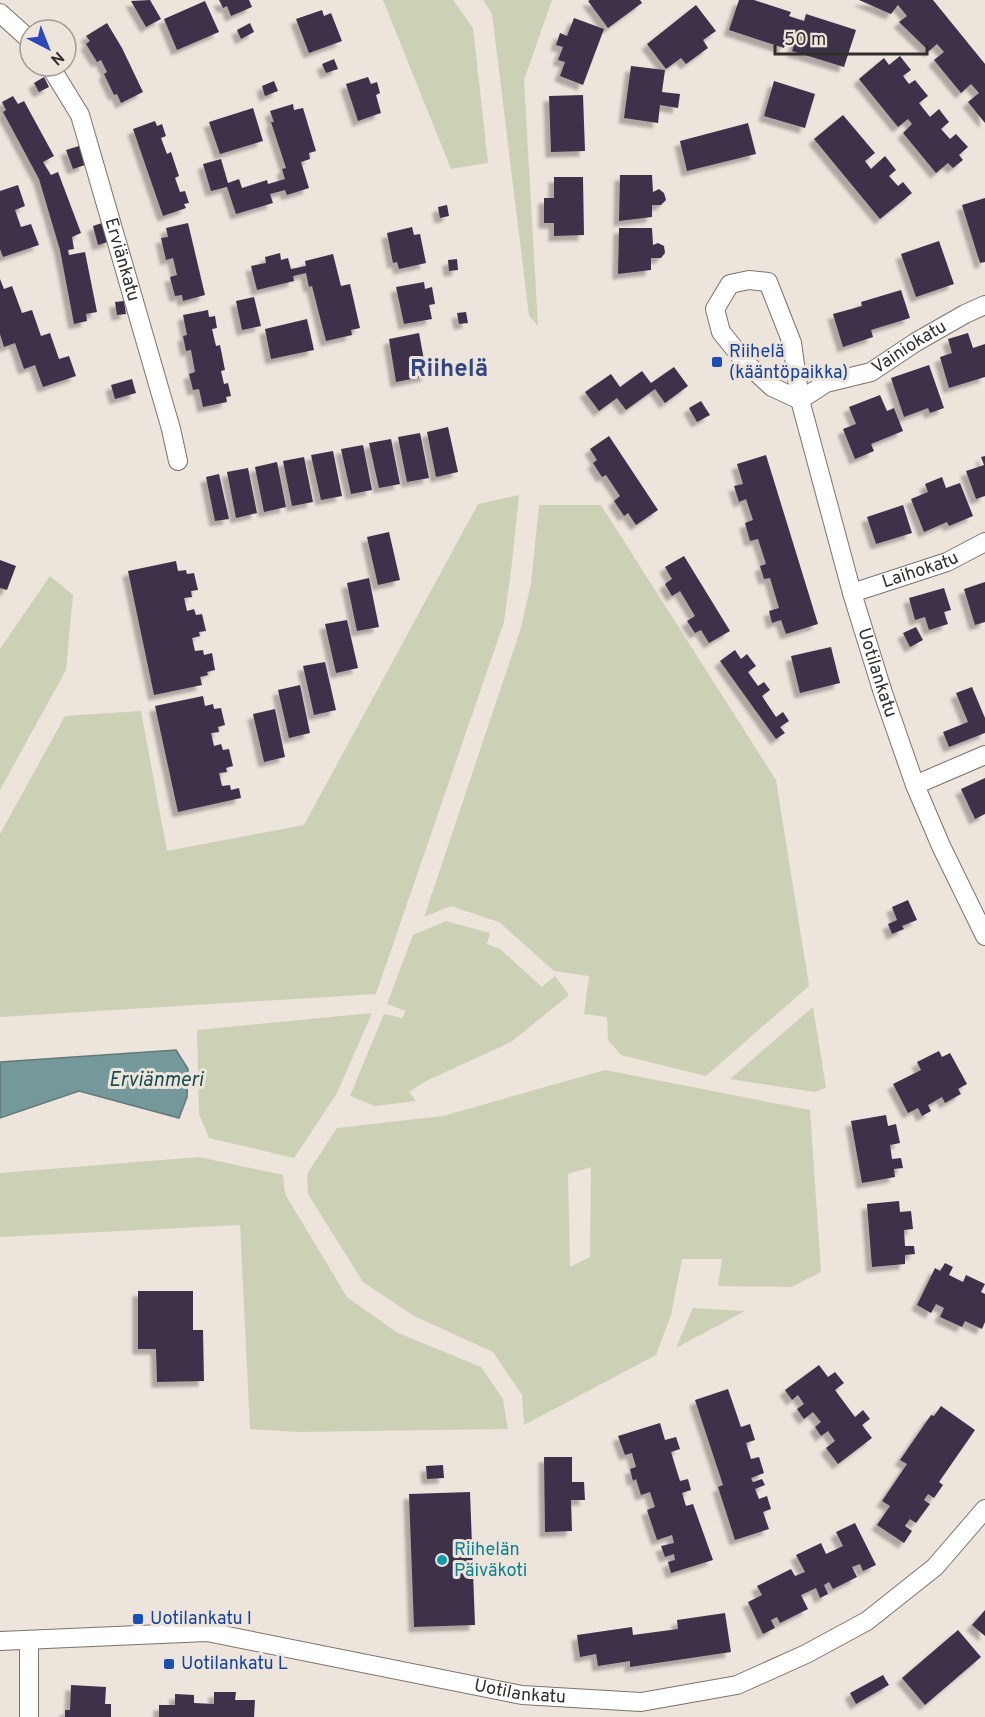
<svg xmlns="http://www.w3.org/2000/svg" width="985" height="1717" font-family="Overpass,sans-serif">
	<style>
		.green { fill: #ccd1b6; fill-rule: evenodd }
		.water { fill: #75999a; stroke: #617979; stroke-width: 1.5 }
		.building { fill: #3c334a; filter: url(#shadow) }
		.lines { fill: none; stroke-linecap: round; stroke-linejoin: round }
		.minor-casing { stroke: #7b736c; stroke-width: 20 }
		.minor { stroke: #fff; stroke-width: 18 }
		.transit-dot { fill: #1a4fb4; stroke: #ede4dc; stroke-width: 2 }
		.culture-dot { fill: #0f9aa8; stroke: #ede4dc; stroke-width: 2 }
		.labels { text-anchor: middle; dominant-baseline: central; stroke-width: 6; stroke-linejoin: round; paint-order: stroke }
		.street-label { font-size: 18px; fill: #312e2b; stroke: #ede4dc }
		.transit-label { font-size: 18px; fill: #164399; stroke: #ede4dc; text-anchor: start }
		.culture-label { font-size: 18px; fill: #0d838f; stroke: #ede4dc; text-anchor: start }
		.water-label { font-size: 20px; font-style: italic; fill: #184f50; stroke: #ede4dc }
		.district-label { font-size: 24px; font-weight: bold; fill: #334680; stroke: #ede4dc }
	</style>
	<defs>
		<filter id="shadow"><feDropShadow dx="-5.5" dy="5.5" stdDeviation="1.5" flood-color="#0004"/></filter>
	</defs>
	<rect width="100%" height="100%" fill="#ede4dc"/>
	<g class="green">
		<polygon points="383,0 453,0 473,28 488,163 451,169"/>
		<polygon points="483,0 552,0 524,80 538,326 529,316 492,13"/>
		<polygon points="519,495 512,563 504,622 376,994 0,1017 0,834 65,716 141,711 167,851 304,825 478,504"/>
		<polygon points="539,505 601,505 776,780 809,986 706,1076 621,1055 608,1040 607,1017 584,1014 589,976 554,971 499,922 451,906 424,917 520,631 531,584"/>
		<polygon points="50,576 73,595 66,670 0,790 0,649"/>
		<polygon points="446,921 490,933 487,944 500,949 542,987 555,976 569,995 511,1042 426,1081 409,1092 416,1101 375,1106 350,1096 384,1014 402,1018 406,1011 387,1004 413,935"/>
		<polygon points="813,1007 826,1088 815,1092 730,1079"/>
		<polygon points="372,1013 337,1093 294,1158 209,1138 199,1114 197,1030"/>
		<path d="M605,1070L810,1110L821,1272L791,1287L718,1286L722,1259H682L671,1315L656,1355L524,1425L522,1395L493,1352L414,1316L363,1282L308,1194L307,1174L337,1128L443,1116ZM591,1167L590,1257L570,1267L568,1174Z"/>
		<polygon points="199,1157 283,1175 285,1194 347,1297 396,1332 481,1367 503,1399 508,1429 298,1432 250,1429 240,1225 0,1237 0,1173"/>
		<polygon points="693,1308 745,1311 676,1348"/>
	</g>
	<polygon class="water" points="176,1050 188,1069 187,1097 179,1118 79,1091 0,1118 0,1062"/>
	<g class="building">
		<polygon points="150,0 161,19 146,27 131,1"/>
		<polygon points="219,0 249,0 252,7 231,16 227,6 223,8"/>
		<polygon points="590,0 640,0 642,3 608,28 588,1"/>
		<polygon points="739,0 754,0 791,12 789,16 804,21 806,14 856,30 844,67 792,51 796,38 788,35 784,48 729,30"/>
		<polygon points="859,0 933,0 985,64 985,123 968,102 979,93 971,84 961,93 934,60 944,52 937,44 929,51 899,22 907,16 898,5 891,14"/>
		<polygon points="205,1 219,32 177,50 164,19"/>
		<polygon points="696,5 716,31 703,40 708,48 686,64 681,58 666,69 647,44"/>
		<polygon points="322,10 324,16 331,13 342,41 309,53 296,19"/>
		<polygon points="574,18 604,29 583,85 560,76 565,62 558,60 563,47 556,45 560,33 567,36"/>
		<polygon points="107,23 122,48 143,92 121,103 117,94 114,95 104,74 107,72 101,60 97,62 86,44 90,41 86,36"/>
		<polygon points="250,23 254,32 241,39 237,30"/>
		<polygon points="900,56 911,70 903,76 909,84 915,80 928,96 919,103 930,117 939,109 949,122 941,129 950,139 956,134 968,147 959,155 963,160 953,168 948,163 936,173 903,133 912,124 908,119 898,127 859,79 884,58 889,65"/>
		<polygon points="334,59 338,69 326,73 322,64"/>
		<polygon points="631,66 665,70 662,92 680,94 678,108 660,105 658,123 624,118"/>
		<polygon points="44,77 49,87 39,92 34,83"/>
		<polygon points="368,77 371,84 377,82 380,93 376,95 381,113 358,121 346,84"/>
		<polygon points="274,81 278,91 265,96 262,86"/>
		<polygon points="774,81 815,94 805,128 764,116"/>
		<polygon points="583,95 585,151 551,152 549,96"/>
		<polygon points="13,96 18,104 24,101 54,156 43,162 51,175 58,172 81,233 72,237 74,249 68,250 69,255 85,252 97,312 86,314 87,321 74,324 60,250 39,179 3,112 6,110 2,102"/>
		<polygon points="293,104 294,110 303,108 316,151 309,153 310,159 301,162 309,188 287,195 285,190 270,194 273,203 236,214 227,187 211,191 203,164 221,159 228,183 239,179 242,188 267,180 268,184 285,179 282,169 286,168 271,122 274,122 270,111"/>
		<polygon points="253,108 263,141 220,154 209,122"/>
		<polygon points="843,115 875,153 865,161 871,169 885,156 896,170 889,176 898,186 903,182 912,193 880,219 814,139"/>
		<polygon points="155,121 157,126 162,124 166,136 161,138 167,154 171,152 179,176 175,178 180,192 185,191 189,203 184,204 186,208 163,216 133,129"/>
		<polygon points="748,123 756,154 687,171 680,141"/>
		<polygon points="79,146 85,165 73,169 66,150"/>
		<polygon points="620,175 652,175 653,192 659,189 664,193 666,200 661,205 652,205 652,217 619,221"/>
		<polygon points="554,177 583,177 584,235 554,236 554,223 544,223 544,198 554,198"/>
		<polygon points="18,185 25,206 15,210 21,227 31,224 39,245 3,257 0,249 0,191"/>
		<polygon points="985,198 985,262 980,263 962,205"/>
		<polygon points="447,205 449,216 440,218 438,207"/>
		<polygon points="105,222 111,241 98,245 93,226"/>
		<polygon points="188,223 205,295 183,301 182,295 175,296 170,277 177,275 173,258 166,260 161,238 168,237 166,228"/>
		<polygon points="412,227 414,235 420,234 426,263 399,269 397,262 393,263 387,233"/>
		<polygon points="619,228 652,228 653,245 658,243 664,246 665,253 661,258 651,258 651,270 618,274"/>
		<polygon points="939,241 954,284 916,297 901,254"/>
		<polygon points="280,253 281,260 288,258 291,269 306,266 305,261 333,254 341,286 350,284 360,328 351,330 352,335 326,341 312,286 309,287 306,273 293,276 294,281 257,290 251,266 266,263 265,257"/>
		<polygon points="457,259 458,270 449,271 448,260"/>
		<polygon points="0,279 4,289 12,286 22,313 32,310 41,336 50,333 59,359 69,356 76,376 43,387 35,365 24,369 15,343 4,347 0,334"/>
		<polygon points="424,282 425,289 432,287 435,304 429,305 432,319 404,324 396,287"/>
		<polygon points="901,290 910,318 871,330 873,337 843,347 833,314 862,306 861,302"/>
		<polygon points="254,297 261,326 242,330 236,301"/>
		<polygon points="124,301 126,314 117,315 115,302"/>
		<polygon points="208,310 209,317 215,316 217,328 212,329 216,346 220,345 225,370 221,371 224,384 228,383 231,396 226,397 227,402 203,407 199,389 193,390 189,374 195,372 191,350 186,351 183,336 187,335 183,315"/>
		<polygon points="466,312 468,323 459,324 457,313"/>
		<polygon points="307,319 314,350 271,359 265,329"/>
		<polygon points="419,333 427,376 396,382 389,339"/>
		<polygon points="968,333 973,348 985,344 985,377 949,388 940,357 952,353 948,339"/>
		<polygon points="929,365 944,408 930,413 928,408 904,417 891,378"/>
		<polygon points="674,367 688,386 665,403 655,389 626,410 617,398 599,411 585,392 611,374 620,387 642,371 651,383"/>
		<polygon points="132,379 136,393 115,399 111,385"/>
		<polygon points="880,395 887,411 894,408 903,431 871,444 874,451 855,459 843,429 856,424 849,407"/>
		<polygon points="701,401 710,415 697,422 689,408"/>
		<polygon points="448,427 458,472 436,477 427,432"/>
		<polygon points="420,433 429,478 407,482 398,437"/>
		<polygon points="609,436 658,510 636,525 628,513 624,516 614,501 620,496 606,475 602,477 593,463 597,460 590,449"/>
		<polygon points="391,439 400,484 379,488 369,443"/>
		<polygon points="363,445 372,490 351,494 341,449"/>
		<polygon points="333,451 342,496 321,500 311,455"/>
		<polygon points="766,455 818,624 786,634 781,620 772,623 769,611 779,608 770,578 764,579 760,566 766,564 758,539 750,541 745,523 753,520 746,499 739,502 734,486 743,484 737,464"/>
		<polygon points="985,456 985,496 976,499 966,471 984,465 981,457"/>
		<polygon points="304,457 313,502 292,506 283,461"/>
		<polygon points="277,462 286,507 264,512 255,467"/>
		<polygon points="248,468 257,513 236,518 227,472"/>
		<polygon points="219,474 229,519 215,521 206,477"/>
		<polygon points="942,477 946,488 960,483 973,516 949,526 947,522 924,532 911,499 928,492 925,484"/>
		<polygon points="903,505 912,533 876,544 867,517"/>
		<polygon points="389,532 400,580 378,585 367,537"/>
		<polygon points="684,556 730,631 709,643 701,630 695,633 687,621 695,616 680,591 672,596 665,584 672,579 665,567"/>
		<polygon points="0,560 16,566 7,590 0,588"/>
		<polygon points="176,561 178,571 186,570 187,574 194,573 198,590 191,591 192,597 184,598 187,611 194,609 196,615 202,614 206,631 199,632 200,636 192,638 195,651 203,650 204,655 212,653 215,670 207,672 208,675 200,677 202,685 154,695 128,571"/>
		<polygon points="369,578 379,627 357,631 347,583"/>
		<polygon points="985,582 985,622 975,625 964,589"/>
		<polygon points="944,588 951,610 944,612 948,624 929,630 925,617 915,620 909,598"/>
		<polygon points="347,620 358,668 336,673 325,624"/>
		<polygon points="916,627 923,640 910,647 903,633"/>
		<polygon points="831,647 840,683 800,693 791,656"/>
		<polygon points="735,650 741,659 747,654 756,666 748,672 758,686 764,682 770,690 762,696 776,717 783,712 789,721 780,727 785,733 776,739 720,661"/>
		<polygon points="325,662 336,710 314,715 303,666"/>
		<polygon points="300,685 310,733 289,738 278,690"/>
		<polygon points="972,687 985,718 985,733 949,747 943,732 968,722 956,693"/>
		<polygon points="203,696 205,706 213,704 214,709 221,708 225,725 218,727 219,732 211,733 214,746 221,744 223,750 229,749 233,766 226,768 227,772 219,773 222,786 230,785 231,790 239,788 241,798 178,812 155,706"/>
		<polygon points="275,709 285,757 264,762 253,714"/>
		<polygon points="985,778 985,814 975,819 961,789"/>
		<polygon points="908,900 917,920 902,926 904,929 892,934 888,924 897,920 892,907"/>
		<polygon points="939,1051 942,1057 950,1053 967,1084 958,1089 961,1094 945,1103 942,1097 928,1105 931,1111 922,1116 918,1108 908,1113 893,1084 921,1070 917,1062"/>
		<polygon points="886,1115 888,1126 896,1124 900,1143 890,1145 892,1159 901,1158 903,1168 894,1169 895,1177 862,1183 851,1121"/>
		<polygon points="899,1201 900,1212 911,1211 913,1229 904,1230 905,1246 914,1246 915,1254 905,1255 905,1264 872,1267 867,1204"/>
		<polygon points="945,1263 953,1267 949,1275 963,1282 966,1275 985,1284 981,1292 985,1294 985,1322 982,1329 965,1321 962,1327 940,1317 944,1308 936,1304 931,1313 917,1305 935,1268 940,1271"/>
		<polygon points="138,1291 193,1291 193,1330 203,1330 204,1381 157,1382 156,1349 138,1349"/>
		<polygon points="819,1365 828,1377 835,1372 844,1383 835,1390 855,1417 863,1410 870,1419 862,1425 872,1438 838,1464 826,1448 835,1441 828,1431 821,1436 815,1427 821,1422 813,1412 804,1419 797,1409 804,1404 798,1395 792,1400 785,1390"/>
		<polygon points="728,1389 741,1427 750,1424 755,1440 746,1443 751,1459 759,1457 764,1473 751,1478 753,1482 762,1479 765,1485 755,1489 759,1499 767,1496 771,1509 763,1512 769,1529 735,1540 718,1487 723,1485 695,1400"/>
		<polygon points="941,1406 975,1430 939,1482 943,1485 934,1498 928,1494 924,1500 930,1504 916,1523 910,1519 905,1526 912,1531 904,1543 877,1525 890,1506 882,1501 907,1464 900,1460 931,1415 934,1416"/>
		<polygon points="660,1423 665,1440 676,1437 680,1449 671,1452 680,1481 688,1479 691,1490 682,1493 686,1506 693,1504 713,1560 671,1573 668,1562 675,1560 674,1554 665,1557 661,1546 674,1543 672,1535 657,1540 647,1510 655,1507 650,1492 641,1495 636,1479 633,1481 630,1469 636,1467 632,1453 625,1455 618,1436"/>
		<polygon points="544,1457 572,1457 572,1482 584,1482 585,1500 571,1500 572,1531 545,1532"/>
		<polygon points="443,1465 444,1478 427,1479 426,1466"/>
		<polygon points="470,1492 475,1625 414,1627 409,1494"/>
		<polygon points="855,1523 876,1565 863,1571 860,1564 852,1567 857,1577 833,1589 829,1582 824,1585 828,1594 820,1598 816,1588 801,1595 808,1609 780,1623 777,1617 771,1620 775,1628 763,1634 748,1602 762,1595 757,1586 791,1569 795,1576 805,1572 796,1555 821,1543 826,1554 843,1546 836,1532"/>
		<polygon points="985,1610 985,1636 972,1625"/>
		<polygon points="725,1613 731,1652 630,1667 630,1661 598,1666 596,1654 580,1657 577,1635 632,1627 633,1635 678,1629 677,1620"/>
		<polygon points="958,1630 981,1657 925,1705 902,1678"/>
		<polygon points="883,1675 889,1685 856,1704 850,1693"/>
		<polygon points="71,1685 106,1687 105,1704 111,1704 111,1717 65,1717 65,1710 70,1710"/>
		<polygon points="214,1692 236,1692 235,1700 255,1700 254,1717 159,1717 159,1705 175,1705 175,1694 194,1695 194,1703 214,1704"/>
	</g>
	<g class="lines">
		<g class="minor-casing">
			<g id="minor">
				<polyline points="0,13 30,40"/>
				<path id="s1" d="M50,66L80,115L171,429L178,461"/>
				<path id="s2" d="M800,400L772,387L746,363L721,332L715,309L730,284L749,280L768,282L792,343L800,400L852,593L883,693L915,785L941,846L985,936"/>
				<path id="s3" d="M800,400L826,383L871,372L916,342L965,314L985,305"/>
				<path id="s4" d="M852,593L947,562L985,542"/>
				<polyline points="915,785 985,755"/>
				<path id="s5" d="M0,1641L207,1632L522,1695L641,1702L737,1685L806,1654L867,1621L935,1567L985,1509"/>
				<polyline points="29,1641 29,1717"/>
			</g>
		</g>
		<use href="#minor" class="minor"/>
	</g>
	<g class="transit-dot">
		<rect x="711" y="356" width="12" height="12" rx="3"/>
		<rect x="132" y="1613" width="12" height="12" rx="3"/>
		<rect x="163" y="1658" width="12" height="12" rx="3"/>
	</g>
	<circle class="culture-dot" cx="442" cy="1560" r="6"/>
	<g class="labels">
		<g class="street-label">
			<text stroke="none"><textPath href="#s1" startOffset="208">Erviänkatu</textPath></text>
			<text stroke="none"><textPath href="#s3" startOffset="123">Vainiokatu</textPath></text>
			<text stroke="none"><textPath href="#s4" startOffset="72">Laihokatu</textPath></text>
			<text stroke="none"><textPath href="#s2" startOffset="604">Uotilankatu</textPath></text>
			<text stroke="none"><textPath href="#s5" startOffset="526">Uotilankatu</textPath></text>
		</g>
		<g class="transit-label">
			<text x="729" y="352">Riihelä<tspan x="729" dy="21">(kääntöpaikka)</tspan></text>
			<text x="150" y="1619">Uotilankatu I</text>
			<text x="181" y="1664">Uotilankatu L</text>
		</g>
		<g class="culture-label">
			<text x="454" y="1550">Riihelän<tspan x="454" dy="21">Päiväkoti</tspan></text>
		</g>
		<g class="water-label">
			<text x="156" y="1081">Erviänmeri</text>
		</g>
		<g class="district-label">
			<text x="449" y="370">Riihelä</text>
		</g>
	</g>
	<g transform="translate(48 48) rotate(138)"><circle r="28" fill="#ede4dc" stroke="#a29b95" stroke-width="1.5"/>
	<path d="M0-4.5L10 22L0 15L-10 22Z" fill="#2d48b8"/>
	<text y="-9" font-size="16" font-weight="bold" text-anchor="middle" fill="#312e2b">N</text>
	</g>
	<path d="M775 45v9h152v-9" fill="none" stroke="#312e2b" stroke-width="3"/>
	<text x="784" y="45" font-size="18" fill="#312e2b" stroke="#ede4dc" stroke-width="4.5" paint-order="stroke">50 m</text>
</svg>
